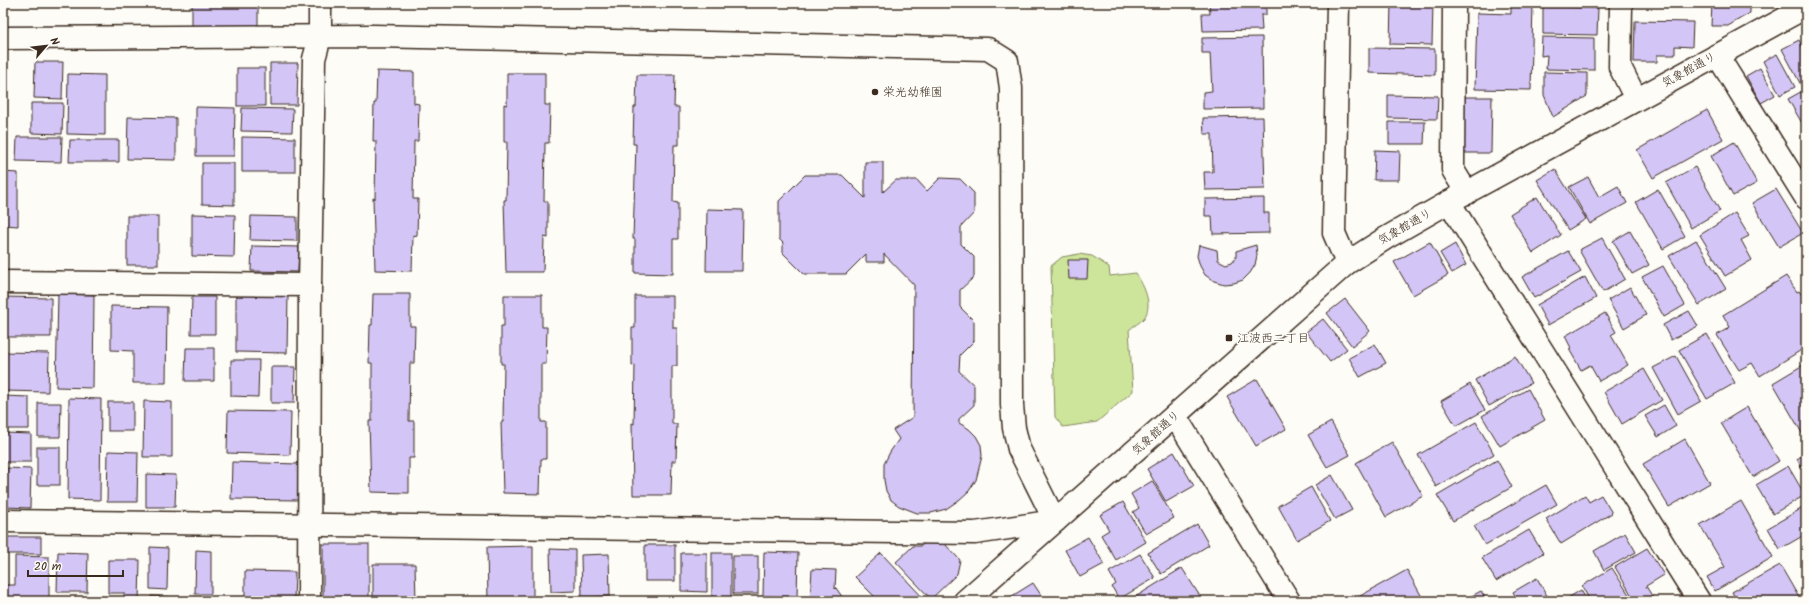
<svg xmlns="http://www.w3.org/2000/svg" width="1809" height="604" font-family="Kalam,'Klee One',sans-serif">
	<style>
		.green { fill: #cde59b; stroke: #84885c }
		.building { fill: #d4c5f7; stroke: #3b2a1e }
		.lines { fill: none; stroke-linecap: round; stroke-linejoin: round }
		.minor-casing { stroke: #3b2a1e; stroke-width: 25 }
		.minor { stroke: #fdfcf7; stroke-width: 22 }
		.poi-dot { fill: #3b2a1e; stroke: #fdfcf7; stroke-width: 1.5 }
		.labels { text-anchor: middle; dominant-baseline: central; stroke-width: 3; stroke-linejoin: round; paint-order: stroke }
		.street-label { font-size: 12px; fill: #3b2a1e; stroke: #fdfcf7 }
		.poi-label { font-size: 12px; fill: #3b2a1e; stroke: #fdfcf7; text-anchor: start }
	</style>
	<rect width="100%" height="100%" fill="#fdfcf7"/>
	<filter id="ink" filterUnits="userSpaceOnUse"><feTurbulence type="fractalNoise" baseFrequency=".025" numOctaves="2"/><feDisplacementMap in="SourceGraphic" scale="8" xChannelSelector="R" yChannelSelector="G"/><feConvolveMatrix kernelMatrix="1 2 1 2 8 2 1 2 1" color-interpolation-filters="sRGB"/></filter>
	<g filter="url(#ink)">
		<path class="green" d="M1079,254L1092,256L1109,267L1110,276L1136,273C1143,285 1154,304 1144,318C1140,323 1133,326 1129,330L1133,391L1097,422L1063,427L1055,417L1051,266L1062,257Z"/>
		<g class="building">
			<polygon points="192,3 258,3 258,28 192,29"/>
			<polygon points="1209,3 1266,3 1266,15 1261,15 1262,30 1203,31 1202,14 1210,14"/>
			<polygon points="1391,3 1433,3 1432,45 1390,44"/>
			<polygon points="1511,3 1533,3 1531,90 1475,89 1477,13 1511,14"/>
			<polygon points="1664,3 1705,3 1704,7 1664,6"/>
			<polygon points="1712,3 1750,3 1750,13 1728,26 1711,26"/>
			<polygon points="1543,7 1598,8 1597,35 1543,34"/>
			<polygon points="1635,21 1693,22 1692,47 1675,46 1675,55 1657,55 1657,62 1634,62"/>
			<polygon points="1262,37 1263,108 1203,109 1203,92 1212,91 1210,53 1202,53 1202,38"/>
			<polygon points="1542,37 1594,38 1594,70 1546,69 1547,55 1541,56"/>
			<polygon points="1799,40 1806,54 1806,83 1801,85 1782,49"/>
			<polygon points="1369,48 1435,49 1435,75 1369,73"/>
			<polygon points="1777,54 1795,87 1780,95 1763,61"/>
			<polygon points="35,62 63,62 62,99 34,98"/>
			<polygon points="270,63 298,63 297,105 270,105"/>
			<rect x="237" y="68" width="28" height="38"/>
			<polygon points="1760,68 1775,95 1761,103 1746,76"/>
			<polygon points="377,71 414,72 414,103 419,104 418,141 414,141 413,199 418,199 417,236 413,235 412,271 375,270 373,198 375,199 376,141 373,141 374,103 376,103"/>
			<polygon points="1544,72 1587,73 1587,96 1553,117 1544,95"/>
			<polygon points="507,73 545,73 545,105 550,105 549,143 545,143 544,201 548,201 548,238 544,237 543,272 506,272 504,200 506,200 507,142 504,142 504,104 507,105"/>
			<polygon points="68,74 105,75 105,135 67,134"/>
			<polygon points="637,75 675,75 674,107 679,107 679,145 674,145 673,202 678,203 678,239 673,239 673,274 635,273 635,239 633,239 636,144 633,144 634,107 636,107"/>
			<polygon points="1806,89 1806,130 1788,99"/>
			<polygon points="1388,95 1438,96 1437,119 1388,118"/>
			<polygon points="1464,97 1492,97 1491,153 1464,153"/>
			<polygon points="31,103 63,103 62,134 31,133"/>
			<polygon points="196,107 235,108 234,156 196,156"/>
			<polygon points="242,108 293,109 292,132 241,131"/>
			<polygon points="1707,110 1723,139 1653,178 1637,150"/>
			<polygon points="128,117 176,118 176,160 127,159"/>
			<polygon points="1263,117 1265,189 1205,190 1204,172 1213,172 1212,134 1204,134 1203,118"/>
			<polygon points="1389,122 1425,122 1424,144 1389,144"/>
			<polygon points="17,137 62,137 61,162 16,161"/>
			<polygon points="242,137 295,138 295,172 242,172"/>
			<polygon points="70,140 119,140 119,162 69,162"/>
			<polygon points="1734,142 1757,183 1733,196 1711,156"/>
			<polygon points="1375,150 1400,151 1399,180 1374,180"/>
			<polygon points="865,162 883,162 883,192 896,180 917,180 927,191 940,178 960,179 974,193 974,213 961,227 961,244 974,257 974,277 960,290 960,307 974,321 974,341 960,355 959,371 974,385 974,405 959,419 959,423 969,429 976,436 981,445 982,456 976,480 969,491 959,500 946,509 931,513 917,513 899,506 891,500 886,491 884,480 884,464 890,452 899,439 893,430 913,417 914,285 884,254 884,262 866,262 866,254 846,274 804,274 783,253 783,243 779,239 779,201 805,175 842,175 865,198"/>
			<polygon points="202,163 234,163 234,205 202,204"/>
			<polygon points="1695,167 1720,211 1691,228 1666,183"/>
			<polygon points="1555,169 1586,219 1568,230 1537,180"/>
			<polygon points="3,172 18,173 18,226 3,225"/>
			<polygon points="1588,177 1599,197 1618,186 1627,203 1590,224 1569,187"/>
			<polygon points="1658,189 1685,236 1663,249 1636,202"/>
			<polygon points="1776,189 1803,233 1779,247 1752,203"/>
			<polygon points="1537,197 1561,235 1533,253 1510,214"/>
			<polygon points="1264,198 1264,213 1269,213 1269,233 1213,234 1212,216 1205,216 1205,199"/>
			<polygon points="707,209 743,210 742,271 706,271"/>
			<polygon points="1735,213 1749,236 1741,240 1752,260 1725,276 1700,235"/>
			<polygon points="192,214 235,215 234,257 192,256"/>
			<rect x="127" y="216" width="31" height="49"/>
			<polygon points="251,216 297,217 297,241 250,240"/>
			<polygon points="1630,231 1649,265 1632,274 1613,241"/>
			<polygon points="1602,238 1625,279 1603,292 1579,250"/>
			<polygon points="1696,240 1726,289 1699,305 1669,256"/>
			<polygon points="1430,242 1448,275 1413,295 1394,262"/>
			<polygon points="1455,244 1466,265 1452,273 1440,253"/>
			<polygon points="1199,245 1217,250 1218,260 1226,264 1232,262 1236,257 1236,251 1256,245 1257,255 1255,265 1250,273 1243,280 1234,283 1224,284 1214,281 1205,275 1200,266 1197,256"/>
			<polygon points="252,246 299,247 298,272 251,271"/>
			<polygon points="1568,251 1581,272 1534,298 1522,277"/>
			<polygon points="1068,260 1088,260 1087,279 1069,279"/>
			<polygon points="1663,266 1685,305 1664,317 1642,277"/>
			<polygon points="1786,276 1797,292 1799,291 1801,294 1803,293 1806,298 1806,347 1760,376 1752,363 1739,370 1717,335 1730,327 1723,315"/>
			<polygon points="1585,277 1596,298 1548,325 1537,305"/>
			<polygon points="1630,287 1646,315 1624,328 1608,300"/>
			<polygon points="236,293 288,294 287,353 236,352"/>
			<polygon points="58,294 94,295 93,388 56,387"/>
			<polygon points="373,294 410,294 410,326 415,326 414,363 410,363 409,421 414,421 414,458 409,458 409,493 371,492 369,421 372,421 372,363 369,363 370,325 372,325"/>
			<polygon points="504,295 542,295 542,327 547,327 546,364 541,364 541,422 546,422 546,459 541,459 540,494 503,493 501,422 503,422 504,364 501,364 501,326 504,326"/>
			<polygon points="635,296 673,296 673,328 677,328 677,366 672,366 672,424 677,424 676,461 672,461 671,495 633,495 632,423 634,424 635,365 632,366 632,328 635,328"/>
			<polygon points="3,297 51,298 51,337 3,337"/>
			<polygon points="192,297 215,297 215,334 191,334"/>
			<polygon points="1345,299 1370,331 1352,346 1327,313"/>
			<polygon points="111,306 167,307 166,383 133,383 133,351 111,350"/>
			<polygon points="1689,311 1698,326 1671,340 1663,325"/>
			<polygon points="1605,313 1616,332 1611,335 1628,365 1599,381 1590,365 1581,370 1569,349 1571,348 1565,336"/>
			<polygon points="1323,319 1347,349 1330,362 1306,332"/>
			<polygon points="1707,334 1735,383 1707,399 1679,350"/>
			<polygon points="1375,344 1386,363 1360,377 1349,358"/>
			<polygon points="186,348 214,348 214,381 185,381"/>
			<polygon points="3,352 49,353 48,392 3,391"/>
			<polygon points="1515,356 1531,383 1489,406 1475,380"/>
			<polygon points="1676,356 1701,401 1678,414 1653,368"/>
			<polygon points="231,360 259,360 258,397 231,396"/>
			<polygon points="1803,365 1806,369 1806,440 1773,383"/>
			<polygon points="271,367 295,367 294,403 271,403"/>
			<polygon points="1644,369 1662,400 1622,424 1604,392"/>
			<polygon points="1257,379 1286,429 1256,446 1227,397"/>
			<polygon points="1470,384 1485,410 1456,426 1441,401"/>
			<polygon points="1528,389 1545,420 1500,446 1482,416"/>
			<polygon points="3,396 29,397 29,429 3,429"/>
			<polygon points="69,398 101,399 100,500 68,499"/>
			<polygon points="144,401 172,402 172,457 143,457"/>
			<rect x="108" y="402" width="25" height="29"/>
			<polygon points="38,403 61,403 60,437 38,437"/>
			<polygon points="1664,405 1676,426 1658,437 1645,416"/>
			<polygon points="1747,407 1779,461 1753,477 1721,423"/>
			<polygon points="228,411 291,412 290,455 227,453"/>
			<polygon points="1331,422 1350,455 1327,467 1308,435"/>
			<polygon points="1476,422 1494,454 1436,487 1418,455"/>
			<polygon points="4,433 31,434 31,462 4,462"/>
			<polygon points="1685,439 1710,483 1669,507 1643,464"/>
			<polygon points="1392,442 1423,496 1386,517 1356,463"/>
			<rect x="37" y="447" width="23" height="38"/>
			<polygon points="108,451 138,452 137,502 107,502"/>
			<polygon points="1174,452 1194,486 1166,502 1147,469"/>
			<polygon points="1806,453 1806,471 1804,472 1797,459"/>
			<polygon points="1497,460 1512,487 1453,521 1437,495"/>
			<polygon points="232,462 298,464 298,500 231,499"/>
			<polygon points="1788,466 1805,495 1773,514 1756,485"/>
			<polygon points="7,468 31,469 30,508 6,507"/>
			<polygon points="146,474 176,475 175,507 146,507"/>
			<polygon points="1332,475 1352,510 1335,519 1315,485"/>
			<polygon points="1152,481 1174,518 1146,534 1133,512 1139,508 1131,494"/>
			<polygon points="1546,485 1557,504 1485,545 1474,526"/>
			<polygon points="1311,487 1330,521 1297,540 1278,506"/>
			<polygon points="1585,495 1589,502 1601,495 1612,513 1561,544 1546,519"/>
			<polygon points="1741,501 1773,557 1715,591 1707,577 1725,567 1700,525"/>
			<polygon points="1123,502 1146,542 1116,560 1101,535 1109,530 1100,515"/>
			<polygon points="1806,506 1806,534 1780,549 1768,528"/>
			<polygon points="1197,524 1209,545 1161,574 1148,553"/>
			<polygon points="1529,530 1543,553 1496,581 1482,558"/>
			<polygon points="1625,533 1636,552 1604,570 1594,551"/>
			<rect x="4" y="537" width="37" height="17"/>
			<polygon points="1088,537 1104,564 1080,577 1065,550"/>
			<polygon points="931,541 942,541 960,560 957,574 931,599 896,562 913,546 920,546"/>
			<rect x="323" y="544" width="46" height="57"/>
			<rect x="645" y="545" width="30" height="36"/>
			<polygon points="533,546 533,601 488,601 487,547"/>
			<polygon points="150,547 168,548 167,590 150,589"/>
			<polygon points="1647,548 1664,575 1646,586 1655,601 1635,601 1615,567"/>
			<polygon points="550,549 575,550 575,591 551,592"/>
			<polygon points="196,550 211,551 211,594 195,594"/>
			<polygon points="58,552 88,553 87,592 57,592"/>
			<polygon points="764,552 798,553 797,597 763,596"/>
			<polygon points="681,553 707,553 707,592 681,591"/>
			<rect x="712" y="553" width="19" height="47"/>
			<polygon points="881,553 926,601 879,601 855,577"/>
			<polygon points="609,554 610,596 582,597 581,555"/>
			<polygon points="1140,554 1155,578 1119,599 1112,587 1116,584 1109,572"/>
			<polygon points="15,556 49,557 49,601 3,601 3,585 15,585"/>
			<rect x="733" y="556" width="25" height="38"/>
			<polygon points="108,560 140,560 139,601 124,601 124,593 108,593"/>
			<polygon points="373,564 415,564 416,601 373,601"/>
			<polygon points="1780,565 1801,601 1737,601 1732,592"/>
			<polygon points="1182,568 1203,601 1133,601 1132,599"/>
			<polygon points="1612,568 1633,601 1590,601 1582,586"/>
			<polygon points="812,569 836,570 835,589 836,588 845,601 810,601"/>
			<polygon points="1407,570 1422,597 1415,601 1351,601"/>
			<polygon points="245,571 295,572 294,601 245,601"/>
			<polygon points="1537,578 1550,601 1518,601 1513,592"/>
			<polygon points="1033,583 1045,601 1004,601"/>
			<polygon points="1581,590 1587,601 1563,601"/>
			<polygon points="1481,591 1487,601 1462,601"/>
			<polygon points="151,596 169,597 169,601 151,601"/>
			<rect x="664" y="598" width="37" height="3"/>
		</g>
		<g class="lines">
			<g class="minor-casing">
				<g id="minor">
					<polyline points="1338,3 1334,233 1347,263"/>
					<polyline points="1454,3 1453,170 1467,193"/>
					<polyline points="1621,3 1620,67 1636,99"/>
					<polyline points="3,38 373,36 988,49 1007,61 1011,88 1012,405 1014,428 1019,449 1055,521"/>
					<polyline points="1717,55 1806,198"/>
					<polyline points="1449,202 1699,601"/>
					<polyline points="3,282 310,285"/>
					<polyline points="1175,416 1289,601"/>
					<polyline points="3,521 975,533 1055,521"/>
					<polyline points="309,601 310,285 314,59 320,37 320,3"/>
					<polyline points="965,601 1347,263 1386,238 1449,202 1806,7"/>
				</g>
			</g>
			<use href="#minor" class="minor"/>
		</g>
	</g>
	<g class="poi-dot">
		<circle cx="875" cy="92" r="4"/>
		<rect x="1225" y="334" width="8" height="8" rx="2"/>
	</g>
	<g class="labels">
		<g class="street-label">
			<text transform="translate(1689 70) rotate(-29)">気象館通り</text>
			<text transform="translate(1405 227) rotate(-30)">気象館通り</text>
			<text transform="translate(1156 433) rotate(-42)">気象館通り</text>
		</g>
		<g class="poi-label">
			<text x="883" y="92">栄光幼稚園</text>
			<text x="1237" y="338">江波西二丁目</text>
		</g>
	</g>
	<rect width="1809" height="604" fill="none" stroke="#fdfcf7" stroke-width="16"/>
	<rect x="8" y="8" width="1793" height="588" fill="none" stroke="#3b2a1e" stroke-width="1.5" filter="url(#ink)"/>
	<g transform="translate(46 46) rotate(62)" stroke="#fdfcf7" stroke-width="3" paint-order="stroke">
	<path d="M0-3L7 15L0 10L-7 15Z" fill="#3b2a1e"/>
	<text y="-6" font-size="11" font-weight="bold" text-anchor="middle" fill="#3b2a1e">N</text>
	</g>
	<path d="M28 570v6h95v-6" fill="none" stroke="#3b2a1e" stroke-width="2"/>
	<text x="34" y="570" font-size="12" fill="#3b2a1e" stroke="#fdfcf7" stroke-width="3" paint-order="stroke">20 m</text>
</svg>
